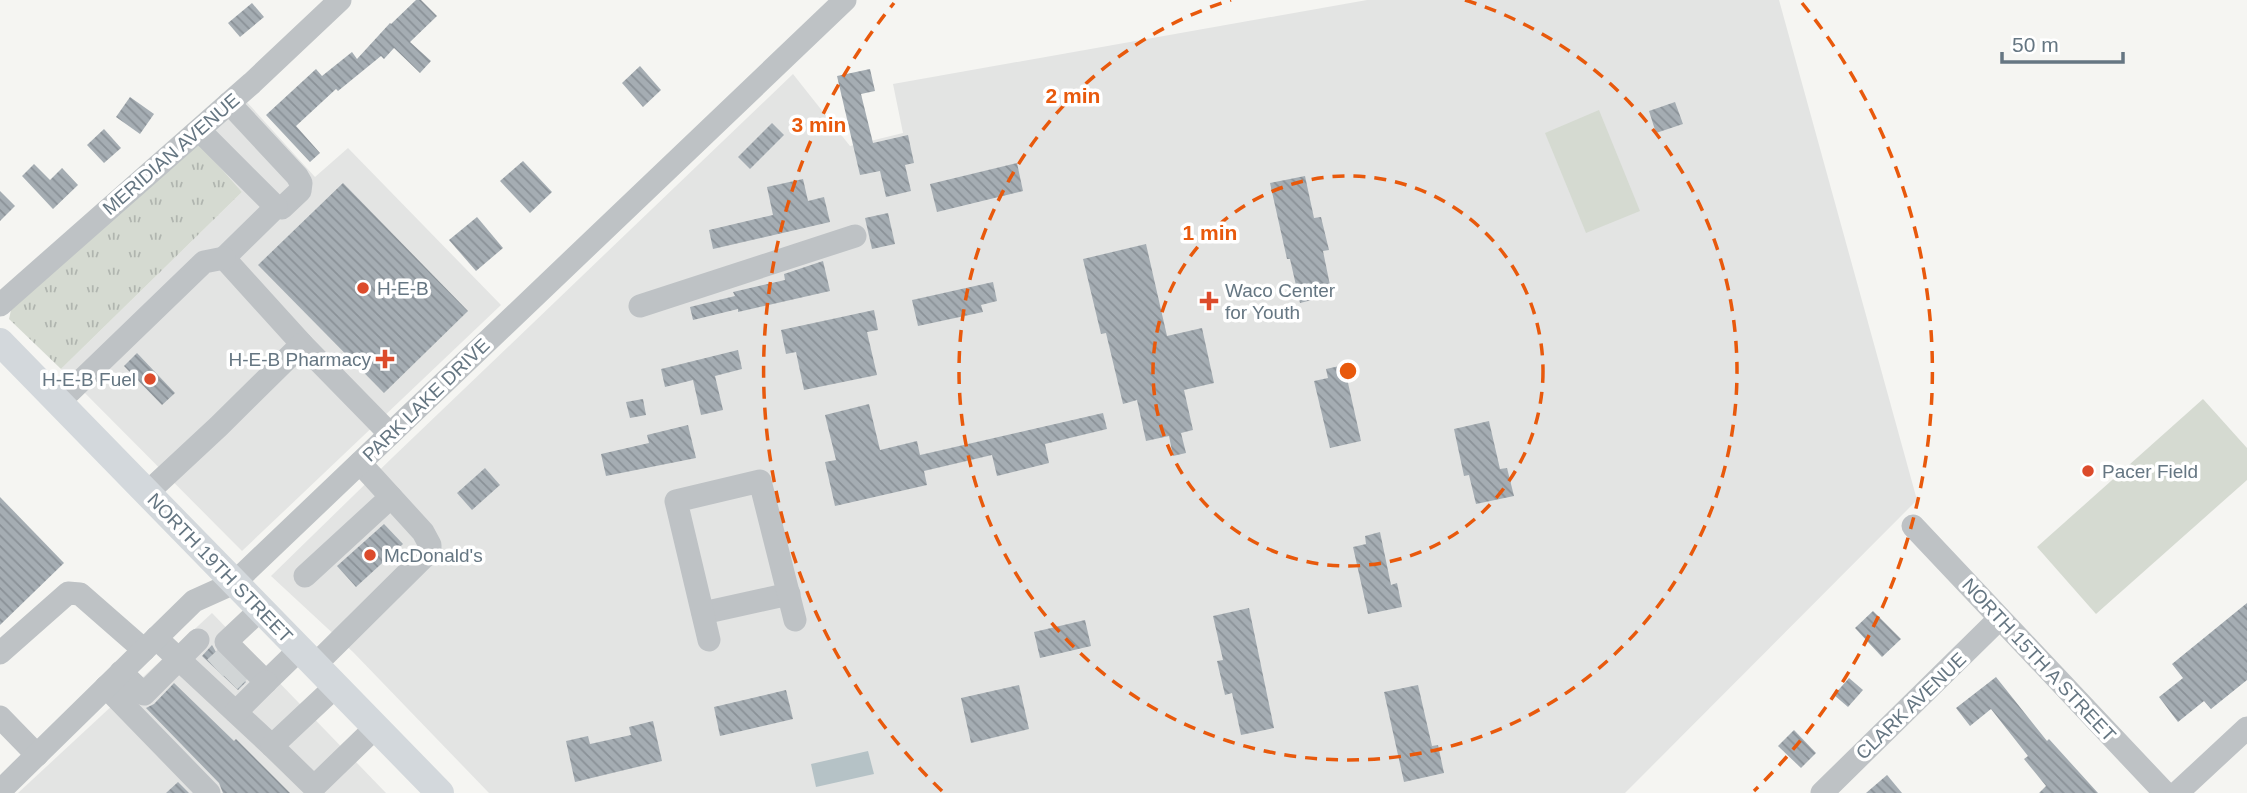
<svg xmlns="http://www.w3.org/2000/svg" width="2247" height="793" font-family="Helvetica,sans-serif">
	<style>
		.built { fill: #e3e4e3 }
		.grass { fill: url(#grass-tufts) }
		.pitch { fill: #d5dad1 }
		.water { fill: #b5c2c6 }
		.building { fill: url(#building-back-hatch) }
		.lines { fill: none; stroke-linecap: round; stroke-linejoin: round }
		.minor-tunnel { stroke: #d1d5d6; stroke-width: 23; stroke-dasharray: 23 11; stroke-linecap: butt }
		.minor { stroke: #bec2c5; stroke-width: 23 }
		.major { stroke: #d3d8dc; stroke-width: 28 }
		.ring { fill: none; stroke: #e8590c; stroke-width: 3.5; stroke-dasharray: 12 9 }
		.poi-dot { fill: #dc4b2b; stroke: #fff; stroke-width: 2.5 }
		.labels { text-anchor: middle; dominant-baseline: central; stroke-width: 7; stroke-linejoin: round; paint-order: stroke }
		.street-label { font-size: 19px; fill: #657682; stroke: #fff }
		.poi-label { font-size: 19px; fill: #657682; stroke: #fff; text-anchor: start }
		.centre { fill: #e8590c; stroke: #fff; stroke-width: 3.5 }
		.ring-label { font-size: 21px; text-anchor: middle; font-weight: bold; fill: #e8590c; stroke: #fff; stroke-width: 7; stroke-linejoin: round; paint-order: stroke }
	</style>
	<defs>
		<pattern id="grass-tufts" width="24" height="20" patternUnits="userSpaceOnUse" patternTransform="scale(1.75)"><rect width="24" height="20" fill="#d5dad1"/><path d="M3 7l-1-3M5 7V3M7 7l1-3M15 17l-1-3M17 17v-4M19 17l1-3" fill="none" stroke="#b0b5af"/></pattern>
		<pattern id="building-back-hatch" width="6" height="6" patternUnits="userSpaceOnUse" patternTransform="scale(1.75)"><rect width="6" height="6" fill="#a5adb3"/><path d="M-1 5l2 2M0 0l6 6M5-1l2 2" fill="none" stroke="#8a9197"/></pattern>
	</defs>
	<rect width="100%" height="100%" fill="#f5f5f2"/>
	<g class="built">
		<polygon points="1367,0 1779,0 1917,500 1625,793 489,793 353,652 271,576 393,457 793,74 850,146 903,133 893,84"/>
		<polygon points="245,100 315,177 348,148 501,305 242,551 61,369 242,192 197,141"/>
		<polygon points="212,613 386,793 18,793"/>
	</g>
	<polygon class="grass" points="197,141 242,192 61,369 9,319 11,310"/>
	<g class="pitch">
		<polygon points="1599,110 1640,211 1586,233 1545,133"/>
		<polygon points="2203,399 2247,448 2247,480 2096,614 2037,547"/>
	</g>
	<polygon class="water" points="868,751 874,774 816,787 811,764"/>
	<g class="building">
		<polygon points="416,0 421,0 437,16 410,42 431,61 420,73 394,48 384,59 381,56 338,91 336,89 296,126 320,153 310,162 266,115 316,69 322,76 352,52 357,59 390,23 391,24"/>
		<polygon points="252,3 264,17 240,37 228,23"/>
		<polygon points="640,66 661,90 643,107 622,83"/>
		<polygon points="870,69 875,91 861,94 873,143 908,135 914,163 905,165 911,191 886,197 880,171 860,175 837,76"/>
		<polygon points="130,97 154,114 140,134 116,117"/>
		<polygon points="1675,102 1683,124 1656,133 1649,111"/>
		<polygon points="772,123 784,135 750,169 738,157"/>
		<polygon points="104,129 121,148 104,163 87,145"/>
		<polygon points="523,161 552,192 530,213 500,181"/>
		<polygon points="1017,163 1023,191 937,212 930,184"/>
		<polygon points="34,164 50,180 62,168 78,185 53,209 22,176"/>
		<polygon points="1305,176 1314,218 1321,217 1329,250 1323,251 1332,295 1300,303 1290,259 1287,259 1270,183"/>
		<polygon points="803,179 808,201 824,197 830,222 713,249 709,230 773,215 767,187"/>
		<polygon points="343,183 468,311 384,393 258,265"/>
		<polygon points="0,191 15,206 0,221"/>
		<polygon points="888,213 895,244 872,249 865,218"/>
		<polygon points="477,217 503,248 476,271 449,240"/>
		<polygon points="1146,244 1167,336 1202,328 1214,383 1184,390 1193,430 1181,433 1186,453 1173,456 1169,436 1146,441 1137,400 1123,404 1106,333 1101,334 1083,259"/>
		<polygon points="823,261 830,291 738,312 738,309 693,320 690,307 735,296 733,292 785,280 784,274"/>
		<polygon points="993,282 997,301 981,305 983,312 918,326 912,300"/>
		<polygon points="874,310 878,330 867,332 877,375 804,390 796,352 786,354 781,330"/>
		<polygon points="738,350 742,369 715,376 723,410 701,415 693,380 665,387 661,369"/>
		<polygon points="137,353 175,393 162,405 124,366"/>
		<polygon points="1344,365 1361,441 1330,448 1314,381 1328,378 1326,369"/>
		<polygon points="643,399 646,415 630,418 626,402"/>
		<polygon points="869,404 880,450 917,441 920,455 1103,413 1107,429 1045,444 1049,463 997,476 992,455 924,471 927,485 835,506 825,462 836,460 825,415"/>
		<polygon points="1489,421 1500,469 1507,468 1514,496 1476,504 1469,475 1464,476 1454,429"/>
		<polygon points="688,425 696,458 606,476 601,454 649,443 647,435"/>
		<polygon points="485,468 500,485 472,510 457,493"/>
		<polygon points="0,497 64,563 0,625"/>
		<polygon points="384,524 403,544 356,587 337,566"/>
		<polygon points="1380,532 1391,585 1397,583 1402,607 1368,614 1353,547 1366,544 1365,536"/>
		<polygon points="2247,603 2247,680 2211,709 2204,701 2178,722 2159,697 2183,678 2172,664"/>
		<polygon points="1249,608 1274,728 1241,735 1232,693 1225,695 1217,661 1223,660 1213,616"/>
		<polygon points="1873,611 1901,639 1882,657 1855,628"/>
		<polygon points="1085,620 1091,646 1040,658 1034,632"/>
		<polygon points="212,645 216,652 246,682 238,690 202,656"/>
		<polygon points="1996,677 2047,741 2049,739 2098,793 2039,793 2046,786 2024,759 2028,756 1991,709 1970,726 1956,708"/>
		<polygon points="1849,678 1863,690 1848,707 1834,695"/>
		<polygon points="174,683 234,741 236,739 290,793 223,793 219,783 146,708 154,704"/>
		<polygon points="1019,685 1029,729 971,743 961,698"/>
		<polygon points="1418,685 1432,746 1438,745 1444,773 1404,782 1384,692"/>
		<polygon points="786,690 793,719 720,736 714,707"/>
		<polygon points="653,721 662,761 575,782 566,741 588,736 590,744 631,735 629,727"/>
		<polygon points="1794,730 1816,753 1801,768 1778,746"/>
		<polygon points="1887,775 1902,793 1866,793"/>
		<polygon points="178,782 189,793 166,793"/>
	</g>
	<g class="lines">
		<g class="minor-tunnel">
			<polyline points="215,668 228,656"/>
			<polyline points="229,681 241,669"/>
		</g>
		<g class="minor">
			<polyline points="229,103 297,176 301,183 300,191 282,208 276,207"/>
			<polyline points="199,130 276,207 224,258 302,344 390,434"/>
			<polyline points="0,305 252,83 340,0"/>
			<polyline points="640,306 855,236"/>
			<polyline points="59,402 204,262 224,258"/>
			<polyline points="147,493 219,426 302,344"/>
			<polyline points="1913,526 2165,793"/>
			<polyline points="305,576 391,497"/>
			<polyline points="260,610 226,642 266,682 299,650"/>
			<polyline points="703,613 789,594"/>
			<polyline points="156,638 272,746"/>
			<polyline points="709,640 676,501 760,481 795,620"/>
			<polyline points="0,653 68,593 80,594 144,650"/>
			<polyline points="315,665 430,551 430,545 423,532 360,463"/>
			<polyline points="121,672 144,694 198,640"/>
			<polyline points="336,686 272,746 314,787 376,727"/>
			<polyline points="106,687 209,793"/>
			<polyline points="236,712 266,682"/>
			<polyline points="0,717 37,755"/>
			<polyline points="0,791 194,601 234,583 845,0"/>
			<polyline points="1822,793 1999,619"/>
			<polyline points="2177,793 2247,728"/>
		</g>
		<polyline class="major" points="0,342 440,793"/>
	</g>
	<g class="ring">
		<circle cx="1348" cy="371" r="195"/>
		<path d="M1465 0A389 389 0 1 1 1231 0"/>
		<path d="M942 791A584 584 0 0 1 894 3M1802 3A584 584 0 0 1 1754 791"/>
	</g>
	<g class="poi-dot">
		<circle cx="363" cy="288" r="7"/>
		<path d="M1205.5 290.5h7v7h7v7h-7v7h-7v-7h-7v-7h7z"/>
		<path d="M381.5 348.5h7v7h7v7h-7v7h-7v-7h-7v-7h7z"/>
		<circle cx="150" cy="379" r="7"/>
		<circle cx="2088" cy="471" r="7"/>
		<circle cx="370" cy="555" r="7"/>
	</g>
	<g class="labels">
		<g class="street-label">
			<text transform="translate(171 154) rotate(-41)">MERIDIAN AVENUE</text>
			<text transform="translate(426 400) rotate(-44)">PARK LAKE DRIVE</text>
			<text transform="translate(220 568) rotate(46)">NORTH 19TH STREET</text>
			<text transform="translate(2039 660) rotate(47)">NORTH 15TH A STREET</text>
			<text transform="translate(1911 706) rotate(-44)">CLARK AVENUE</text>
		</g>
		<g class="poi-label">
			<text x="377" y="288">H-E-B</text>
			<text x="1225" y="290">Waco Center<tspan x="1225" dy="22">for Youth</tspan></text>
			<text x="371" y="359" text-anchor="end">H-E-B Pharmacy</text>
			<text x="136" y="379" text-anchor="end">H-E-B Fuel</text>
			<text x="2102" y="471">Pacer Field</text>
			<text x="384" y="555">McDonald's</text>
		</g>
	</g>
	<circle cx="1348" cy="371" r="10" class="centre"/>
	<g class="ring-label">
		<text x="1073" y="103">2 min</text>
		<text x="819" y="132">3 min</text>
		<text x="1210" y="240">1 min</text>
	</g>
	<path d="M2002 52v10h121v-10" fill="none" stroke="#657682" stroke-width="3.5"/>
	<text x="2012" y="52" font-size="21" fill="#657682" stroke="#ffffff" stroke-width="5" paint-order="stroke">50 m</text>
</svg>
